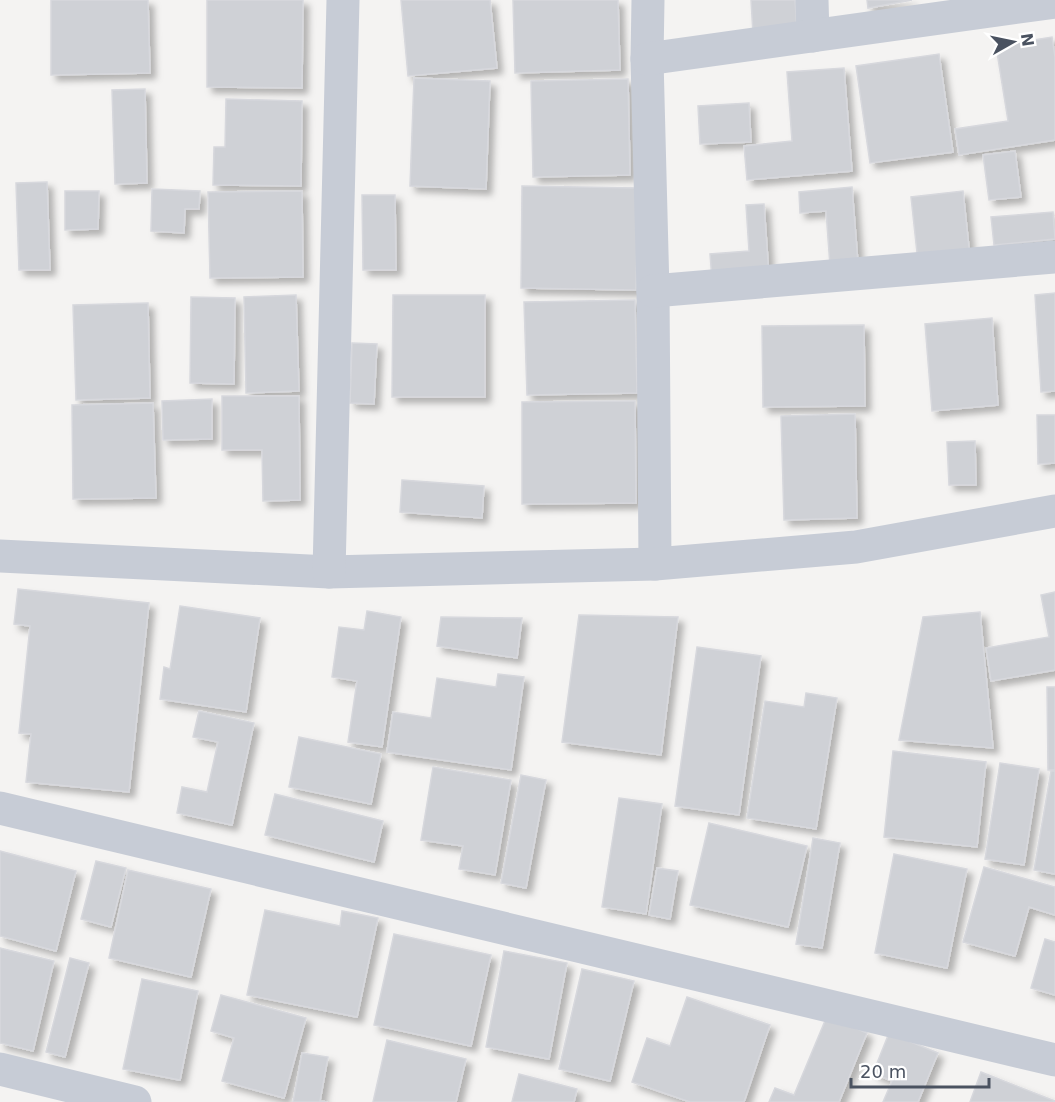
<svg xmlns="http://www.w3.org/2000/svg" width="1055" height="1102" font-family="'DejaVu Sans',sans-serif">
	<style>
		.building { fill: #cfd1d6; stroke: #d7d8dd; stroke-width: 1.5; filter: url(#shadow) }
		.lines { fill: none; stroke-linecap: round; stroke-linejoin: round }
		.minor { stroke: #c7ccd6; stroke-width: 33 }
	</style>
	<defs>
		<filter id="shadow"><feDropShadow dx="5.5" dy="5.5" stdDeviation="3" flood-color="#0004"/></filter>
	</defs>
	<rect width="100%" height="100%" fill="#f4f3f2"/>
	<g class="building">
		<polygon points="51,0 148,0 150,73 51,75"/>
		<polygon points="207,0 303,0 302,88 207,87"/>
		<polygon points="401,0 490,0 497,68 408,76"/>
		<polygon points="513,0 618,0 620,70 515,73"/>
		<polygon points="751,0 795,0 797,30 753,34"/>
		<polygon points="867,0 912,0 868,8"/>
		<polygon points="1052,37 1055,57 1055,140 959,155 955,129 1008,121 996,46"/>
		<polygon points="939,54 953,152 870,163 856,66"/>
		<polygon points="844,68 852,171 747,180 744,146 792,141 787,72"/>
		<polygon points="414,78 490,81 486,189 410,186"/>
		<polygon points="628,79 630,175 533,177 531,81"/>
		<polygon points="145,89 147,183 115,184 112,90"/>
		<polygon points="226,99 302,101 301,186 213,185 214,147 225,147"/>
		<polygon points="749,103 751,142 700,144 698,106"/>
		<polygon points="1015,151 1021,197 989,200 983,155"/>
		<polygon points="47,182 50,270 19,270 16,183"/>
		<polygon points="522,186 638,188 636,290 521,288"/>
		<polygon points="852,187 858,263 830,266 826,211 800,213 799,192"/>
		<polygon points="152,189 200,191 199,209 185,209 184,233 151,231"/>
		<polygon points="65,191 99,191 98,229 65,230"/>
		<polygon points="302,191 303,277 210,278 208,192"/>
		<polygon points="963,191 970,257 918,262 911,197"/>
		<polygon points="362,195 395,195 396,270 363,270"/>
		<polygon points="764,204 769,276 712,280 710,254 749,251 746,205"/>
		<polygon points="1053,212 1055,239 994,245 991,217"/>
		<polygon points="1055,293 1055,391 1041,392 1035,295"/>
		<polygon points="296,295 299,391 246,393 244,297"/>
		<polygon points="393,295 485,295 485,397 392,397"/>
		<polygon points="191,297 235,298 234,384 190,383"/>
		<polygon points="635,300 637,393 527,395 524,302"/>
		<polygon points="148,303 150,398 76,400 73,305"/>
		<polygon points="992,318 998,405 932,411 925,324"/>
		<polygon points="864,325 865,406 763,407 762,326"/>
		<polygon points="352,343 377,344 374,404 350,403"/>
		<polygon points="222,396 299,396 300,500 263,501 262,450 222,450"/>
		<polygon points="212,399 212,439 163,440 162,401"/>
		<polygon points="635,401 636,503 522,504 522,402"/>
		<polygon points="153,403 156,498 73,499 72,405"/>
		<polygon points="855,414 857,518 784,520 781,416"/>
		<polygon points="1037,415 1055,415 1055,463 1038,464"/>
		<polygon points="975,441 976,485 949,485 947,442"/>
		<polygon points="402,480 484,486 482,518 400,512"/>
		<polygon points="18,589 149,603 129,792 26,782 31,734 19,733 30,626 14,624"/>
		<polygon points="1055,592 1055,670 991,681 986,648 1049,637 1041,595"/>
		<polygon points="180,606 260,618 246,712 160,699 164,667 170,669"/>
		<polygon points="367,611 401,617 382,747 348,742 357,681 332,677 339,627 364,630"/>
		<polygon points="980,612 993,748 899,740 923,617"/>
		<polygon points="579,615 678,617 661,755 562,742"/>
		<polygon points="441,617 522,618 517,658 437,646"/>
		<polygon points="697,647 761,656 739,815 675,806"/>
		<polygon points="498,674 524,677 511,770 387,752 393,712 431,718 437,678 496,687"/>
		<polygon points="1047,687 1055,687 1055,770 1048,770"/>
		<polygon points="806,693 837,698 816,829 747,818 765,701 804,707"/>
		<polygon points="199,711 254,723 232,825 177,813 182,787 207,792 218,742 193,737"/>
		<polygon points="299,737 381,754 371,804 289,787"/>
		<polygon points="893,751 986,762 977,847 884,837"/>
		<polygon points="1000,763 1039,769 1024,865 985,859"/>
		<polygon points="433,767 511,780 495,875 459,869 463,846 421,840"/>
		<polygon points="1051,771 1055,771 1055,874 1034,870"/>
		<polygon points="521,775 546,780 526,888 501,883"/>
		<polygon points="275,794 383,821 374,862 265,835"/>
		<polygon points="619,798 662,804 646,914 602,907"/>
		<polygon points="709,823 807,846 788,927 690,905"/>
		<polygon points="813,838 840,843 822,948 796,944"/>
		<polygon points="0,851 76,871 56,951 0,936"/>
		<polygon points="894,854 967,869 947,968 875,953"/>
		<polygon points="96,861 126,868 111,927 81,919"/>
		<polygon points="984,867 1055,887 1055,915 1029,907 1015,956 963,942"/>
		<polygon points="657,868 678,871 670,919 649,915"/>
		<polygon points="128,870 211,889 191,977 109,958"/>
		<polygon points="265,910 340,926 342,911 378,918 357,1017 247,995"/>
		<polygon points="394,934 491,955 471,1046 374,1025"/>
		<polygon points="1045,939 1055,942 1055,995 1031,988"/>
		<polygon points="0,948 54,961 33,1051 0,1043"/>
		<polygon points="504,951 567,963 549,1059 486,1047"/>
		<polygon points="70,958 89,963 65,1057 46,1052"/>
		<polygon points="582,969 634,981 610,1081 559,1069"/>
		<polygon points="142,979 198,991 180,1080 123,1069"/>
		<polygon points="221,995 306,1018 284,1098 222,1081 234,1038 211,1031"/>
		<polygon points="687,997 770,1025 744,1102 690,1102 632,1082 647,1038 670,1046"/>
		<polygon points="827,1016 867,1033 839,1102 769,1102 775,1088 794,1095"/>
		<polygon points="889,1033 938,1053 918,1102 883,1102 892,1081 873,1073"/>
		<polygon points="387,1040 466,1059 456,1102 373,1102"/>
		<polygon points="302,1053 328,1057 320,1101 327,1102 293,1102"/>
		<polygon points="981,1072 1055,1101 1055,1102 970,1102"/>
		<polygon points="519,1074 577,1089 574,1102 512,1102"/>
	</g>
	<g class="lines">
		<g class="minor">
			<polyline points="648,0 647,59 653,291 655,564"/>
			<polyline points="812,0 813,36"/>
			<polyline points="647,59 1055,2"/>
			<polyline points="653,291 1055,257"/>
			<polyline points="0,556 329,572 655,564 856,547 1055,511"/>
			<polyline points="329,572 343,0"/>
			<polyline points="0,808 1055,1060"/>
			<polyline points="0,1069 135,1102"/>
		</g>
	</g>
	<g transform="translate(1013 42) rotate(81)" stroke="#ffffff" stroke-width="4.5" paint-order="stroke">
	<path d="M0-4.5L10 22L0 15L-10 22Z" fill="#4a5260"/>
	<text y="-9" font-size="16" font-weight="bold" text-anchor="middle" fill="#4a5260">N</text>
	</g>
	<path d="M851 1078v9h138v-9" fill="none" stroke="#4a5260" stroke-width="3"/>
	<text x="860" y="1078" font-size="18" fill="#4a5260" stroke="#ffffff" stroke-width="4.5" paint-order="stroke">20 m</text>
</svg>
